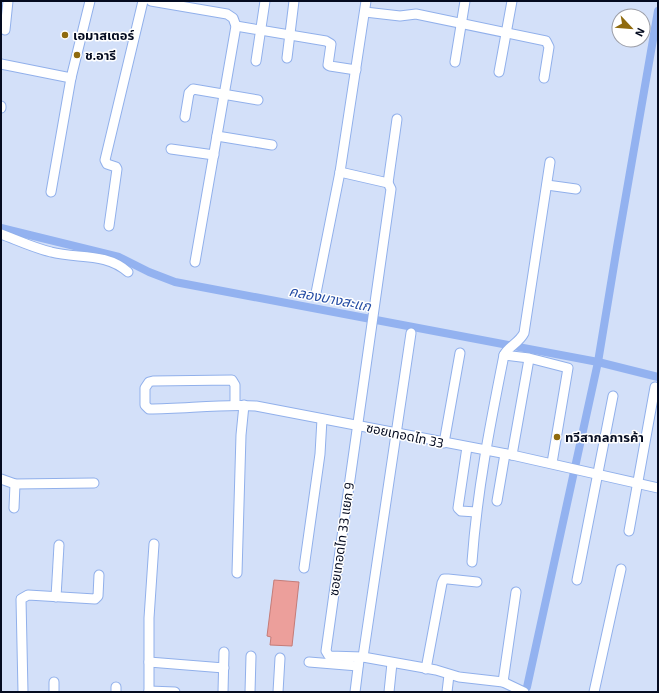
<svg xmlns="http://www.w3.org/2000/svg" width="659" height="693" font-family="'Exo 2','Noto Sans Thai',sans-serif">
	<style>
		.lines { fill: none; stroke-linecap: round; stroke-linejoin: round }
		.canal { stroke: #93b2f0; stroke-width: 8 }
		.building { fill: #ec9f9b; stroke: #c57c78 }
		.minor-casing { stroke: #91b0eb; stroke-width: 11 }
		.minor { stroke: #fff; stroke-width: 9 }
		.poi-dot { fill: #8f6a0e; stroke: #fff; stroke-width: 1.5 }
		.labels { text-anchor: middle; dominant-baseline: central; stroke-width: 3; stroke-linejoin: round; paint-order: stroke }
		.poi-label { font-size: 13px; font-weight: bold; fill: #040b20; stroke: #fff; text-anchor: start }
		.street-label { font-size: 13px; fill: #040b20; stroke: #fff }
		.water-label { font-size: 14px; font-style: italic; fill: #244ca4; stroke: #fff }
	</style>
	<rect width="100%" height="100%" fill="#d3e0f9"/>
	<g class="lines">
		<g class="canal">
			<polyline points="1,228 119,257 149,272 175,282 598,362 658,377"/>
			<polyline points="527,687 598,362 617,247 658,11"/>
		</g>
	</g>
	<polygon class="building" points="274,580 299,582 292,646 270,645 271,637 267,636"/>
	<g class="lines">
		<g class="minor-casing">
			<g id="minor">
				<polyline points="151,1 227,14 233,18 236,26 195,262"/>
				<polyline points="365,12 400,16 416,14 546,41 549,47 544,78"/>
				<polyline points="236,26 326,41 331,44 328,65 330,66 356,70"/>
				<polyline points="5,30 8,1"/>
				<polyline points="287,58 294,1"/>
				<polyline points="256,61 265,1"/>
				<polyline points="455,62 465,1"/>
				<polyline points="1,64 71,78"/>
				<polyline points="499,72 512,1"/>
				<polyline points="1,106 1,108"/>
				<polyline points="185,117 189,93 193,89 258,100"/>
				<polyline points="217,136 272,145"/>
				<polyline points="171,149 214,155"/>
				<path d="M340,172L388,183L391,189C370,344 347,497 326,651L329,656L363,657L436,670L459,677L503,682L524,692"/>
				<polyline points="388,183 397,119"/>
				<polyline points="547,185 576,189"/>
				<polyline points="51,192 71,78 90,1"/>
				<polyline points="109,226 117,169 116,167 107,164 105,160 143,1"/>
				<path d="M1,234C17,240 34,248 51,252C77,259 106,252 128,272"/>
				<polyline points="316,293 340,172 366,1"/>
				<polyline points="504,355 529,358 568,368 552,463"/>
				<path d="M235,405V385L232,380L153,381L149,382L145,388V405L149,409C184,409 220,404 256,406L512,455L658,488"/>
				<polyline points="444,443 460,353"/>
				<polyline points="467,447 458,508 461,511 476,512"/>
				<polyline points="512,455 529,359"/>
				<polyline points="1,479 15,484 94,483"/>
				<polyline points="497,501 505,454"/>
				<polyline points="14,508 15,484"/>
				<polyline points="629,531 655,387"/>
				<path d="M472,562C477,491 490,425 504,355C509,346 519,343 524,333L550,162"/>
				<polyline points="304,568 320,454 322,419"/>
				<polyline points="237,573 241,435 244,405"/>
				<polyline points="577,580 613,396"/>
				<polyline points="56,597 59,545"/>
				<polyline points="363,657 411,333"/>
				<polyline points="149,662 224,668"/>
				<polyline points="309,662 358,666"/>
				<polyline points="426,669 442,583 444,579 448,579 477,582"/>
				<polyline points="54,682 54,692"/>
				<polyline points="503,682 516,592"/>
				<polyline points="116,687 116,692"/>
				<polyline points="149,691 175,692"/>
				<polyline points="23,692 21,599 28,595 95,599 98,596 99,575"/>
				<polyline points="149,692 149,618 154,544"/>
				<polyline points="223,692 224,652"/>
				<polyline points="250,692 251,656"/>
				<polyline points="278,692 280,658"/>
				<polyline points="355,692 359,660"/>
				<polyline points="389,692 392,663"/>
				<polyline points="447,692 449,675"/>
				<polyline points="594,692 621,569"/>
			</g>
		</g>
		<use href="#minor" class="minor"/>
	</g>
	<g class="poi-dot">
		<circle cx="65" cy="35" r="4"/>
		<circle cx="77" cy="55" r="4"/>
		<circle cx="557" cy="437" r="4"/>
	</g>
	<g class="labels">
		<g class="poi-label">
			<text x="73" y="35">เอมาสเตอร์</text>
			<text x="85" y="55">ช.อารี</text>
			<text x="565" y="437">ทวีสากลการค้า</text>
		</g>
		<g class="street-label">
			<text transform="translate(405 435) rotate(12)">ซอยเทอดไท 33</text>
			<text transform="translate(341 539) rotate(-82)">ซอยเทอดไท 33 แยก 9</text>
		</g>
		<g class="water-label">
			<text transform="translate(330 298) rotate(11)">คลองบางสะแก</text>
		</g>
	</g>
	<rect width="659" height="693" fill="none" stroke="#040b20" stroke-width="4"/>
	<g transform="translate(631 28) rotate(116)"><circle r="19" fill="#ffffff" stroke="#9b9da6"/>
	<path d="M0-3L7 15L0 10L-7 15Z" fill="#8f6a0e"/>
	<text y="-6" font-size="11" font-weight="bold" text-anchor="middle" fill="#040b20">N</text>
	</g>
</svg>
